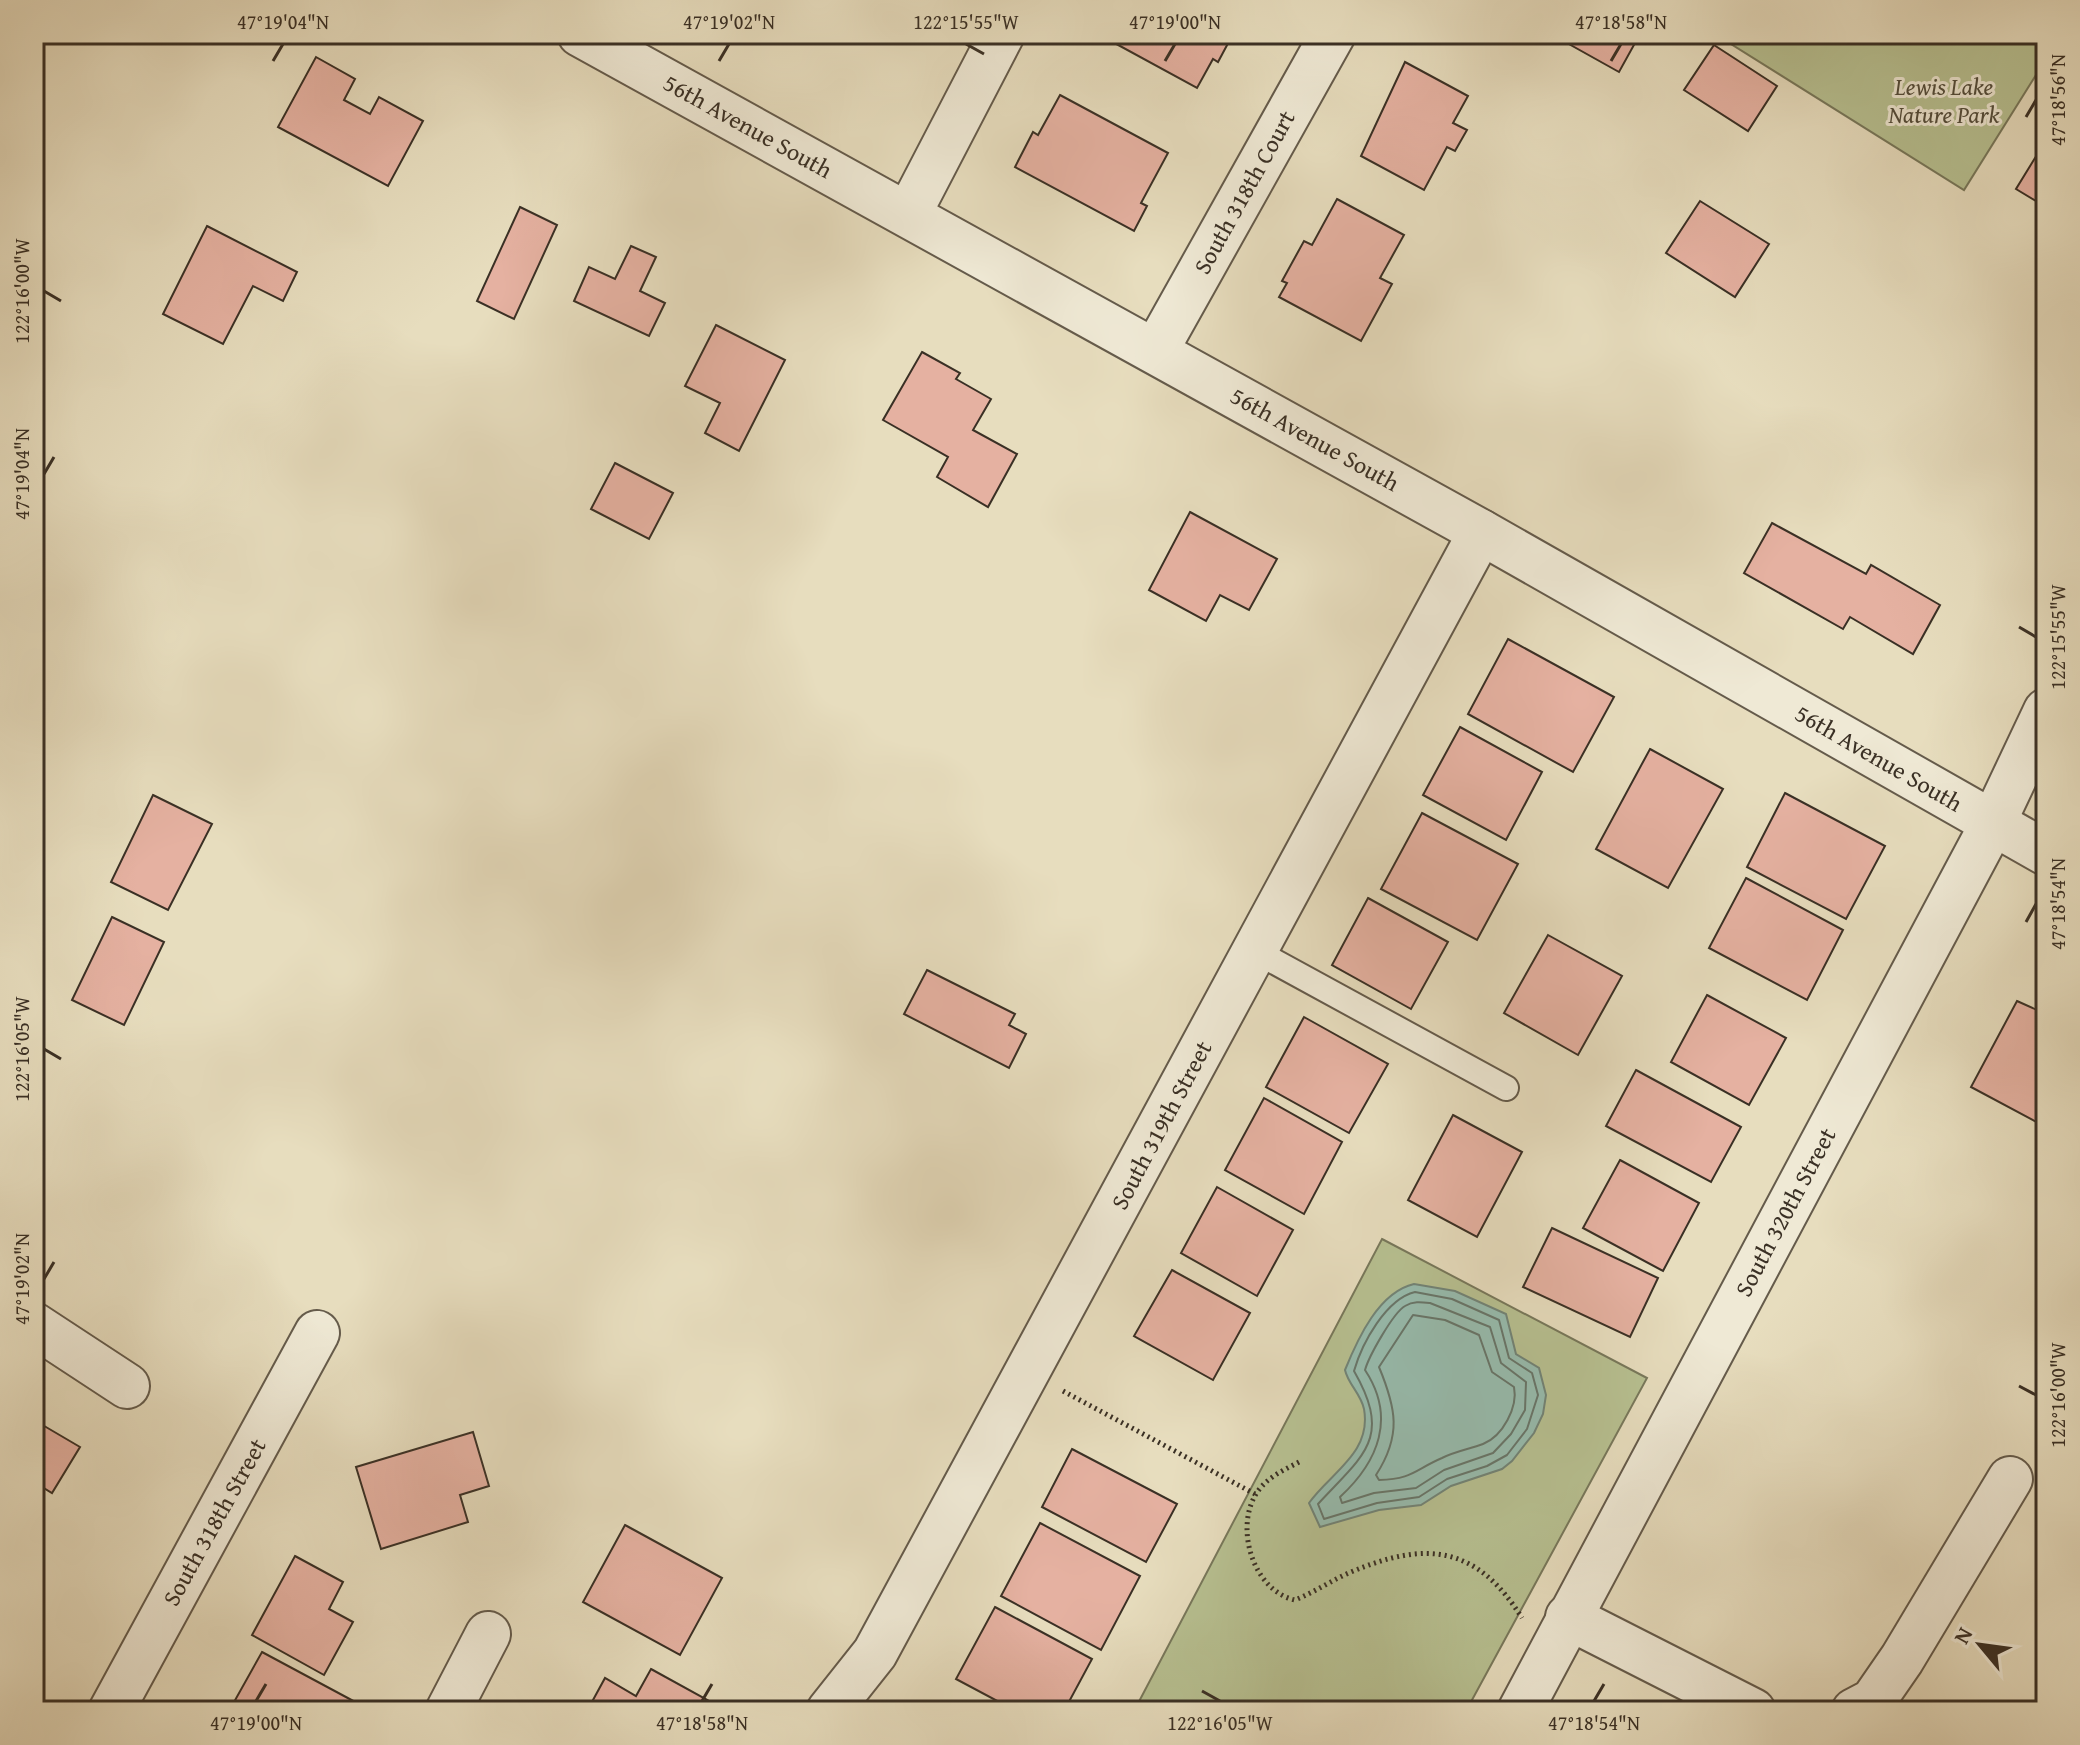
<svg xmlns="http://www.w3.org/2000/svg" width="2080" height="1745" font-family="'Gentium Book Plus',serif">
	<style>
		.green { fill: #b7c091; stroke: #78785b; stroke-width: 2 }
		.water { fill: #97bcae; stroke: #728477; stroke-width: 2 }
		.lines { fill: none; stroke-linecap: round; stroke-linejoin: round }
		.shore { stroke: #68766a; stroke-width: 2 }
		.building { fill: #e5b1a1; stroke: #3a3025; stroke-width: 2 }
		.lane-casing { stroke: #655b4b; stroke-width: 28 }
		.street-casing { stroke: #655b4b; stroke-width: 48 }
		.path { stroke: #3a3025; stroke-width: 5; stroke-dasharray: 2 4; stroke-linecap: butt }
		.lane { stroke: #efe9d5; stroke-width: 24 }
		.street { stroke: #efe9d5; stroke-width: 44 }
		.ticks { fill: none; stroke: #3a3025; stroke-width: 3 }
		.labels { text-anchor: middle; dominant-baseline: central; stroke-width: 6; stroke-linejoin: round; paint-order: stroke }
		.park-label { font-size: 24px; font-style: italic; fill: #534d3b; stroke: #efe9d5 }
		.street-label { font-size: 24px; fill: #3a3025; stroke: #efe9d5 }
		.neatline { fill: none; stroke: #3a3025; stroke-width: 3 }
		.ticks-label { font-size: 20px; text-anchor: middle; fill: #3a3025 }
	</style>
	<rect width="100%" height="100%" fill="#e7ddbe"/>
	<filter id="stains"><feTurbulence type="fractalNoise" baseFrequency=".0025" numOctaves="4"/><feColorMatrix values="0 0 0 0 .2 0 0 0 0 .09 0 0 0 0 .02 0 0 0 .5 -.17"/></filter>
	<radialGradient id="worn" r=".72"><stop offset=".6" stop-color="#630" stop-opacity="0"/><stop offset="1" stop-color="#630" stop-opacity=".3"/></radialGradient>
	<g class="green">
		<polygon points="1715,34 2046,34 2046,59 1964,190"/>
		<polygon points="1382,1239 1647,1378 1466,1711 1134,1711"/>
	</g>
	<path class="water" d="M1414,1284L1455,1291L1506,1314L1516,1354L1539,1368L1546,1395L1543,1414L1534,1433L1512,1461L1502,1469L1451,1486L1421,1505L1379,1510L1320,1527L1309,1503C1330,1473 1372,1453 1364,1409C1361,1394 1348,1384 1345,1370C1358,1338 1379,1292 1414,1284Z"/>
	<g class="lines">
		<g class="shore">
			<path d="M1415,1292L1452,1299L1499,1320L1509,1358L1532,1373L1538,1395L1527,1429L1507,1455L1487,1466L1447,1479L1419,1497L1377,1503L1324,1519L1318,1504C1363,1455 1393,1439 1354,1371C1362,1343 1386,1299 1415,1292Z"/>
			<path d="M1430,1303L1490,1327L1501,1363L1526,1382L1525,1410L1511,1434L1493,1453L1444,1470L1416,1488L1374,1493L1342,1503L1340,1497C1379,1461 1396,1417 1365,1370C1369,1356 1393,1313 1405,1306C1413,1301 1421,1302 1430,1303Z"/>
			<path d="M1413,1315L1445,1320L1479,1335L1492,1372L1514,1387C1518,1407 1503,1436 1483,1444C1470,1449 1456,1451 1442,1458C1414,1470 1413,1479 1379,1480L1376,1475C1402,1435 1396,1408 1379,1367Z"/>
		</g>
	</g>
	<g class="building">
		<polygon points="1098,34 1233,34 1218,62 1213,59 1197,88"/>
		<polygon points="1551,34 1640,34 1619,72"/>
		<polygon points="1714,45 1777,86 1748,131 1684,90"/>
		<polygon points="316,57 355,79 344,100 370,114 379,97 423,121 388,186 278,127"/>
		<polygon points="1405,62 1468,96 1453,123 1467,130 1455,151 1447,147 1424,190 1361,156"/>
		<polygon points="1060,95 1168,153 1141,203 1147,206 1134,231 1015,167 1033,132 1038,135"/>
		<polygon points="2046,140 2046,207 2016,189"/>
		<polygon points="1337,199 1404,235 1380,278 1392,284 1361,341 1279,297 1287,283 1282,281 1304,241 1312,245"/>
		<polygon points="1700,201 1769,244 1735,297 1666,253"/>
		<polygon points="520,207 557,225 514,319 477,301"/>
		<polygon points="207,226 297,272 283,301 253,286 223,344 163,314"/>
		<polygon points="631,246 656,257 640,291 665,303 649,336 574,301 589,267 615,279"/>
		<polygon points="716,325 785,360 739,451 705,433 720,403 685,386"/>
		<polygon points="922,352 960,373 956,379 991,399 973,430 1017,454 988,507 937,477 948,457 883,420"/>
		<polygon points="615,463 673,493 649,539 591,509"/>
		<polygon points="1190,512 1277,559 1249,610 1220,595 1206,621 1149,590"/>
		<polygon points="1772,523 1866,574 1871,565 1940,605 1913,654 1850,617 1843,629 1744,573"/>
		<polygon points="1508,639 1614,697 1573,772 1468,714"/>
		<polygon points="1460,727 1542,772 1506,840 1423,795"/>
		<polygon points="1650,749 1723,789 1668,888 1596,849"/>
		<polygon points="1785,793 1885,846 1846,919 1747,867"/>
		<polygon points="153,795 212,824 168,910 111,882"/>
		<polygon points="1422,813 1518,864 1477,940 1381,889"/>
		<polygon points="1746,878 1843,930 1807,1000 1709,948"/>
		<polygon points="1368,898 1448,942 1411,1009 1332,965"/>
		<polygon points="112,917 164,942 124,1025 72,1000"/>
		<polygon points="1548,935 1622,976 1578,1055 1504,1013"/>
		<polygon points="927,970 1015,1014 1009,1025 1026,1034 1009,1068 904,1014"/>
		<polygon points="1707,995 1786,1038 1749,1105 1671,1062"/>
		<polygon points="2017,1001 2046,1014 2046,1127 1971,1087"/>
		<polygon points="1304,1017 1388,1064 1349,1133 1266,1087"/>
		<polygon points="1636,1070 1741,1127 1711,1182 1606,1126"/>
		<polygon points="1264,1098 1342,1142 1304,1214 1225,1170"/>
		<polygon points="1453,1115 1522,1152 1477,1237 1408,1200"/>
		<polygon points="1620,1160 1699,1203 1663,1271 1583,1228"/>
		<polygon points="1217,1187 1293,1230 1257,1296 1181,1253"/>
		<polygon points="1552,1228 1658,1278 1630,1337 1523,1287"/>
		<polygon points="1172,1270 1250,1313 1213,1380 1134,1336"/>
		<polygon points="34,1420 80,1447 52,1493 34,1482"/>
		<polygon points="473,1432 489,1486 460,1495 468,1522 381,1549 356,1467"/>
		<polygon points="1072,1449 1177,1504 1146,1562 1042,1507"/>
		<polygon points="1040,1523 1140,1576 1101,1650 1001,1596"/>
		<polygon points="625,1525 722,1578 680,1655 583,1602"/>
		<polygon points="295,1556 343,1582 329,1609 353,1622 324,1675 252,1635"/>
		<polygon points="995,1607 1092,1659 1064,1711 1016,1711 956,1679"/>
		<polygon points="262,1652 359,1704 355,1711 229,1711"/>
		<polygon points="651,1669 713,1703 708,1711 587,1711 605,1678 636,1696"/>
	</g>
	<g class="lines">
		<g class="lane-casing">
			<polyline id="lane" points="1255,951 1506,1088"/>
		</g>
		<g class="street-casing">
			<g id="street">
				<polyline points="580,34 1481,532 2046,853"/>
				<polyline points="909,213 1002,34"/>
				<polyline points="1156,350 1333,34"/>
				<polyline points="34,1325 127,1386"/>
				<polyline points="1568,1617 1753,1711"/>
				<polyline points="111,1711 317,1333"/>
				<polyline points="448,1711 488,1634"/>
				<polyline points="829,1711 875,1653 1481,532"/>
				<polyline points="1520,1711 1993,823 2046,711"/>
				<polyline points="1854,1711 1873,1701 1902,1659 2010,1479"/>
			</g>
		</g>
		<g class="path">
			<polyline points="1063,1391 1255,1494"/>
			<path d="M1299,1462C1284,1470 1268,1477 1258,1491C1233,1526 1253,1591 1295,1600C1315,1592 1332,1580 1351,1572C1427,1540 1477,1546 1522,1618"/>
		</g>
		<use href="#lane" class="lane"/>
		<use href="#street" class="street"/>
	</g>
	<path class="ticks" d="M966,44L984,54M273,61L283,44M719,61L729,44M1165,61L1175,44M1611,61L1621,44M2026,117L2036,100M44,291L61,301M44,474L54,457M2019,627L2036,637M2026,922L2036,904M44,1049L61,1059M44,1279L54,1262M2019,1386L2036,1395M1202,1691L1220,1701M256,1701L266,1684M702,1701L712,1684M1594,1701L1604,1684"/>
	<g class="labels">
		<g class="park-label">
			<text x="1944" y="86">Lewis Lake<tspan x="1944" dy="28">Nature Park</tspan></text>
		</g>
		<g class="street-label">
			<text transform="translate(748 126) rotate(29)">56th Avenue South</text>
			<text transform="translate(1244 192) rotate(-61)">South 318th Court</text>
			<text transform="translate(1315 439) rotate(29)">56th Avenue South</text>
			<text transform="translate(1879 758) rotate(30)">56th Avenue South</text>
			<text transform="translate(1161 1125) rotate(-62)">South 319th Street</text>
			<text transform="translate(1785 1212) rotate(-62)">South 320th Street</text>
			<text transform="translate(214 1522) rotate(-61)">South 318th Street</text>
		</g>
	</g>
	<rect width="2080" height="1745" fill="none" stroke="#e7ddbe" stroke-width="88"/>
	<g transform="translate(1980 1645) rotate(299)" stroke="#efe9d5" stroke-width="6" paint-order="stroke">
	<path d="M0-6L14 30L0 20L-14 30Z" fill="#3a3025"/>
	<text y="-12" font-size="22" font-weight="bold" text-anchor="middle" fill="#3a3025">N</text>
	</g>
	<rect x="44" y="44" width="1992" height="1657" class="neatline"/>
	<g class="ticks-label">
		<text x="283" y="29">47°19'04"N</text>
		<text x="729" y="29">47°19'02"N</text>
		<text x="966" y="29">122°15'55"W</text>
		<text x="1175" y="29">47°19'00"N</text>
		<text x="1621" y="29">47°18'58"N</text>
		<text transform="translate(2058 100) rotate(-90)" y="7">47°18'56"N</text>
		<text transform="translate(22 291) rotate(-90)" y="7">122°16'00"W</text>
		<text transform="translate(22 474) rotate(-90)" y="7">47°19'04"N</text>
		<text transform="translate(2058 637) rotate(-90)" y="7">122°15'55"W</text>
		<text transform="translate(2058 904) rotate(-90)" y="7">47°18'54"N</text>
		<text transform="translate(22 1049) rotate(-90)" y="7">122°16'05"W</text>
		<text transform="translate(22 1279) rotate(-90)" y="7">47°19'02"N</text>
		<text transform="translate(2058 1395) rotate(-90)" y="7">122°16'00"W</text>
		<text x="256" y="1730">47°19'00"N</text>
		<text x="702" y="1730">47°18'58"N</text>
		<text x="1220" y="1730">122°16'05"W</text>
		<text x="1594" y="1730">47°18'54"N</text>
	</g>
	<rect width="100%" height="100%" filter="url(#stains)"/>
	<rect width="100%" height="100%" fill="url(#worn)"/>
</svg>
